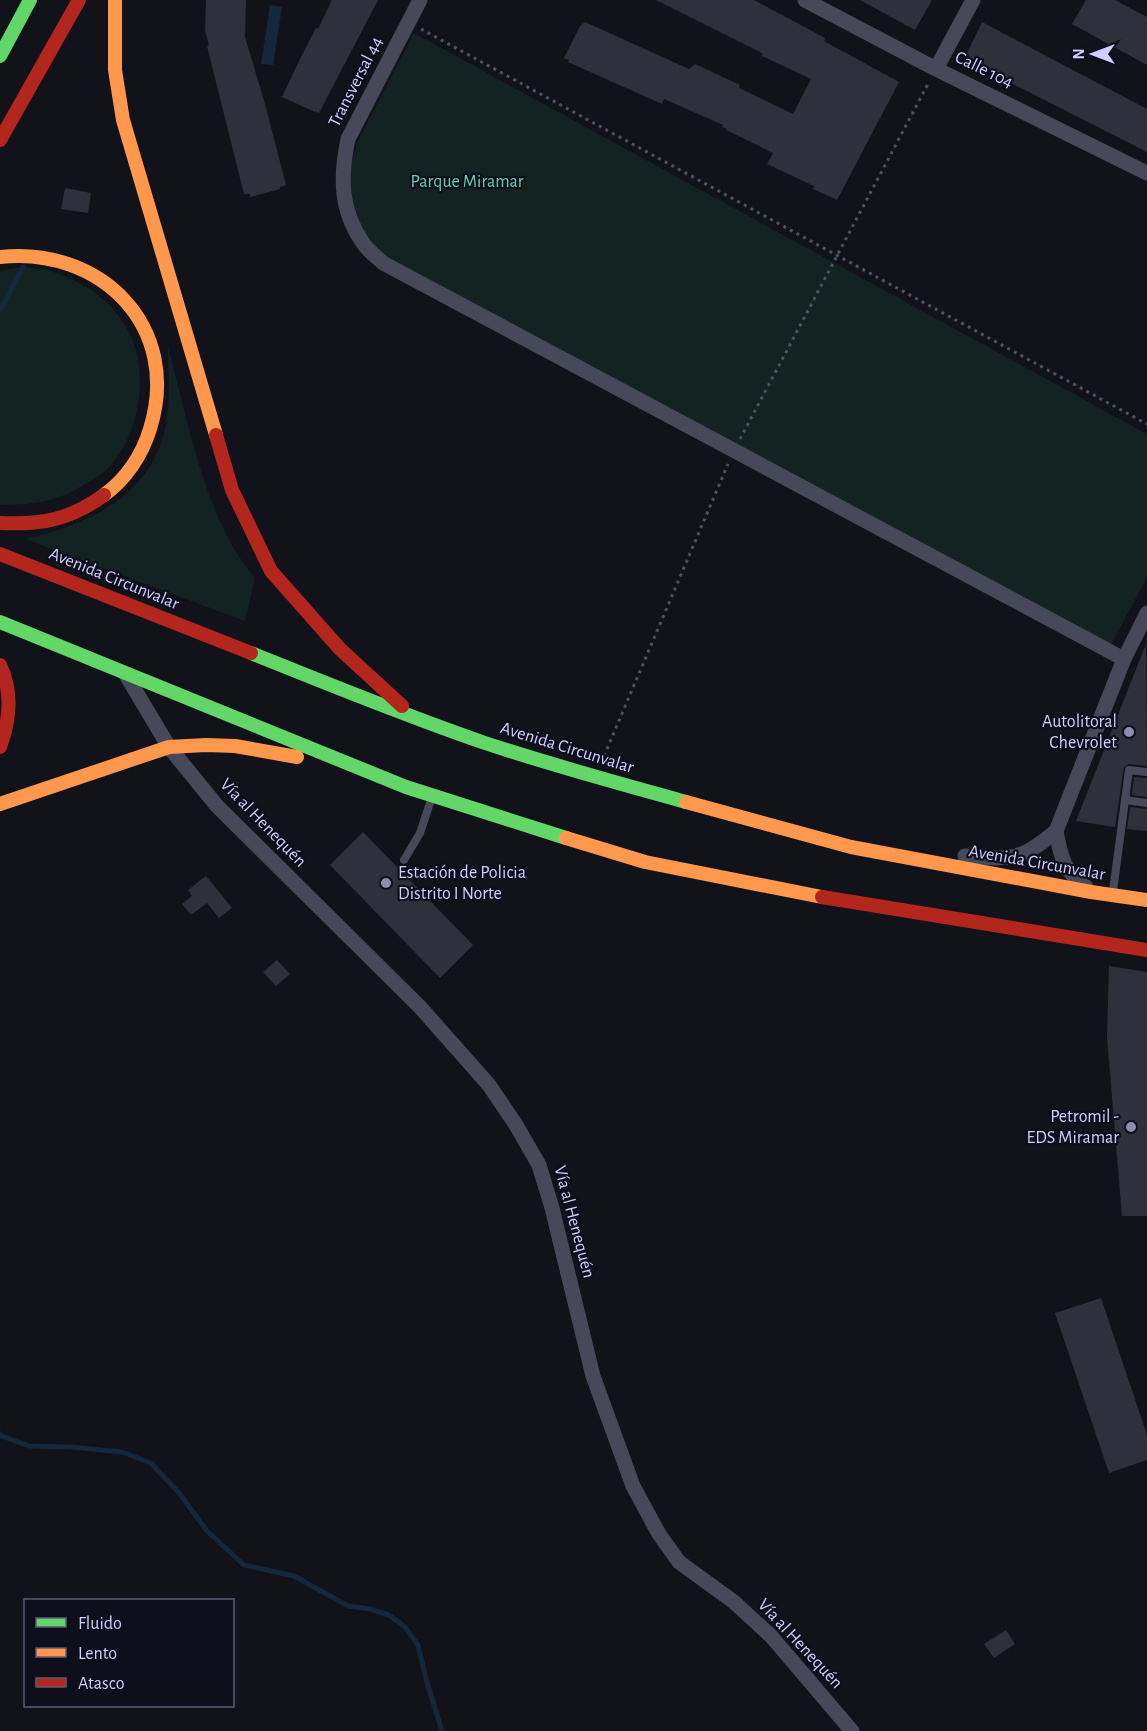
<svg xmlns="http://www.w3.org/2000/svg" width="1147" height="1731" font-family="'Alegreya Sans',sans-serif">
	<style>
		.green { fill: #122322 }
		.water { fill: #13273d }
		.lines { fill: none; stroke-linecap: round; stroke-linejoin: round }
		.stream { stroke: #13273d; stroke-width: 5 }
		.building { fill: #302f3c }
		.path { stroke: #49565f; stroke-width: 3; stroke-dasharray: 3 4.5; stroke-linecap: butt }
		.lane { stroke: #474859; stroke-width: 8 }
		.street { stroke: #474859; stroke-width: 15 }
		.fast { stroke: #63d668; stroke-width: 14 }
		.slow { stroke: #ff974d; stroke-width: 14 }
		.jam { stroke: #b3261e; stroke-width: 14 }
		.poi-dot { fill: #8e8dab; stroke: #0f0e1d; stroke-width: 2 }
		.labels { text-anchor: middle; dominant-baseline: central; stroke-width: 4.5; stroke-linejoin: round; paint-order: stroke }
		.street-label { font-size: 18px; fill: #d0cff9; stroke: #0f0e1d }
		.park-label { font-size: 18px; fill: #65d0ac; stroke: #0f0e1d }
		.poi-label { font-size: 18px; fill: #d0cff9; stroke: #0f0e1d; text-anchor: end }
	</style>
	<rect width="100%" height="100%" fill="#12121a"/>
	<g class="green">
		<polygon points="414,33 1147,434 1147,577 1111,645 388,260 370,243 357,220 350,193 351,164 358,141"/>
		<path d="M23,267C32,268 42,268 50,271C114,291 149,338 138,405C134,428 123,454 106,470C101,476 93,479 87,483C81,486 74,491 67,494C47,503 22,505 0,505V271Z"/>
		<path d="M168,346C187,417 206,523 255,578L245,621L25,539C85,525 147,499 164,433C171,406 168,375 168,346Z"/>
	</g>
	<polygon class="water" points="270,5 282,7 273,65 261,64"/>
	<g class="lines">
		<g class="stream">
			<polyline points="0,311 23,267"/>
			<polyline points="0,1434 2,1436 29,1446 71,1447 122,1452 151,1463 180,1494 207,1531 244,1565 294,1576 348,1606 370,1609 389,1615 405,1627 418,1645 426,1679 442,1731"/>
		</g>
	</g>
	<g class="building">
		<polygon points="206,0 246,0 245,37 265,104 286,185 280,187 280,189 250,197 250,194 244,194 207,46 209,45 205,30"/>
		<polygon points="332,0 378,0 319,113 315,111 315,112 282,97 300,59 316,28 318,29"/>
		<polygon points="656,0 754,0 825,38 824,41 899,82 837,200 813,189 814,186 767,164 773,153 726,130 727,129 722,127 723,125 664,99 662,104 568,62 569,60 564,58 580,26 585,22 689,69 695,64 740,85 739,88 793,114 811,79 762,56 763,54 758,51"/>
		<polygon points="860,0 932,0 915,30"/>
		<polygon points="1086,0 1115,0 1147,17 1147,65 1072,24"/>
		<polygon points="982,22 1147,109 1147,152 964,59"/>
		<polygon points="65,188 91,193 88,213 61,209"/>
		<polygon points="1146,644 1147,766 1129,764 1124,767 1115,827 1076,821"/>
		<polygon points="1134,777 1147,778 1147,797 1132,795"/>
		<polygon points="1130,807 1147,809 1147,831 1127,829"/>
		<polygon points="363,832 473,945 440,978 330,865"/>
		<polygon points="206,876 232,908 219,918 207,903 191,915 182,904 192,896 188,890"/>
		<polygon points="277,960 290,974 276,986 263,972"/>
		<polygon points="1109,966 1147,972 1147,1216 1122,1216 1107,1037"/>
		<polygon points="1101,1298 1147,1435 1147,1460 1109,1473 1055,1313"/>
		<polygon points="1006,1630 1015,1644 994,1658 984,1644"/>
	</g>
	<g class="lines">
		<g class="path">
			<polyline points="421,29 1147,424"/>
			<polyline points="740,439 929,82"/>
			<polyline points="604,756 728,464"/>
		</g>
		<g class="lane">
			<polyline points="1125,800 1147,803"/>
			<polyline points="404,860 420,833 431,800"/>
			<polyline points="1113,891 1129,770 1147,772"/>
		</g>
		<g class="street">
			<path d="M420,0L348,139C340,177 340,210 363,243C368,251 377,257 383,263L1124,659"/>
			<polyline points="805,0 936,69 1147,173"/>
			<polyline points="936,69 973,0"/>
			<polyline points="126,675 169,747 217,806 420,1007 489,1085 516,1125 539,1165 552,1208 593,1376 633,1486 659,1534 679,1562 734,1602 771,1636 852,1731"/>
			<path d="M1056,831C1061,858 1063,870 1086,887"/>
			<path d="M965,856C1011,859 1020,862 1056,831L1124,659L1147,613"/>
		</g>
		<g class="fast">
			<polyline points="0,56 30,0"/>
			<polyline points="0,622 406,787 566,838"/>
			<path d="M251,653C328,684 406,716 485,743C551,765 618,783 686,802"/>
		</g>
		<g class="slow">
			<polyline points="115,0 115,70 123,120 216,435"/>
			<path d="M0,257C101,246 182,327 150,429C142,455 126,479 104,495"/>
			<polyline points="686,802 851,847 1091,892 1147,900"/>
			<polyline points="0,804 169,747 206,745 235,746 297,757"/>
			<polyline points="566,838 645,862 822,897"/>
		</g>
		<g class="jam">
			<polyline points="0,140 79,0"/>
			<polyline points="216,435 232,490 271,571 340,649 402,706"/>
			<path d="M0,523C41,525 70,520 104,495"/>
			<polyline points="0,554 251,653"/>
			<path d="M0,665C13,692 10,720 0,747"/>
			<polyline points="822,897 1147,950"/>
		</g>
	</g>
	<g class="poi-dot">
		<circle cx="1129" cy="732" r="6"/>
		<circle cx="386" cy="883" r="6"/>
		<circle cx="1131" cy="1127" r="6"/>
	</g>
	<g class="labels">
		<g class="street-label">
			<text transform="translate(984 70) rotate(26)">Calle 104</text>
			<text transform="translate(356 82) rotate(-63)">Transversal 44</text>
			<text transform="translate(114 579) rotate(22)">Avenida Circunvalar</text>
			<text transform="translate(567 748) rotate(17)">Avenida Circunvalar</text>
			<text transform="translate(263 823) rotate(46)">Vía al Henequén</text>
			<text transform="translate(1037 863) rotate(10)">Avenida Circunvalar</text>
			<text transform="translate(574 1222) rotate(75)">Vía al Henequén</text>
			<text transform="translate(800 1644) rotate(47)">Vía al Henequén</text>
		</g>
		<g class="park-label">
			<text x="467" y="182">Parque Miramar</text>
		</g>
		<g class="poi-label">
			<text x="1117" y="722">Autolitoral<tspan x="1117" dy="21">Chevrolet</tspan></text>
			<text x="398" y="873" text-anchor="start">Estación de Policia<tspan x="398" dy="21">Distrito I Norte</tspan></text>
			<text x="1119" y="1117">Petromil -<tspan x="1119" dy="21">EDS Miramar</tspan></text>
		</g>
	</g>
	<rect x="24" y="1599" width="210" height="108" fill="#0f0e1d" stroke="#5c5b75" stroke-width="1.5"/>
	<rect x="36" y="1618" width="30" height="9" fill="#63d668" stroke="#5c5b75" stroke-width="1.5"/>
	<text x="78" y="1629" font-size="18" fill="#d0cff9">Fluido</text>
	<rect x="36" y="1648" width="30" height="9" fill="#ff974d" stroke="#5c5b75" stroke-width="1.5"/>
	<text x="78" y="1659" font-size="18" fill="#d0cff9">Lento</text>
	<rect x="36" y="1678" width="30" height="9" fill="#b3261e" stroke="#5c5b75" stroke-width="1.5"/>
	<text x="78" y="1689" font-size="18" fill="#d0cff9">Atasco</text>
	<g transform="translate(1093 54) rotate(270)" stroke="#0f0e1d" stroke-width="4.5" paint-order="stroke">
	<path d="M0-4.5L10 22L0 15L-10 22Z" fill="#d0cff9"/>
	<text y="-9" font-size="16" font-weight="bold" text-anchor="middle" fill="#d0cff9">N</text>
	</g>
</svg>
